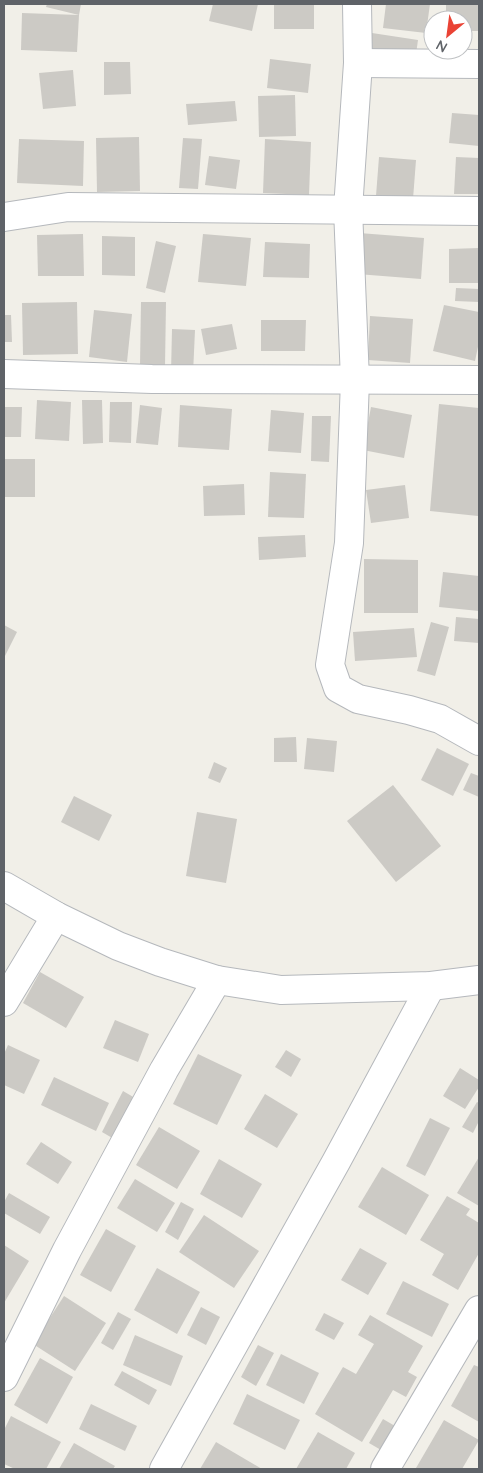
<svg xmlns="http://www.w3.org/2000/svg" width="483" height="1473" font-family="Quicksand,sans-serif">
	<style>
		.building { fill: #cccac5 }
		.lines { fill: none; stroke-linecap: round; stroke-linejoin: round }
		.minor-casing { stroke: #b5b8bc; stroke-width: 30 }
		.minor { stroke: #fff; stroke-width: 28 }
	</style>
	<rect width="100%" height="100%" fill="#f1efe8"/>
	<g class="building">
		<polygon points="47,4 81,4 79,15 46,7"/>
		<polygon points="213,4 258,4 252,31 209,21"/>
		<rect x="274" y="4" width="40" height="25"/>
		<polygon points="386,4 430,4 426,33 383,28"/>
		<polygon points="446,4 479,4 479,31 463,31 463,20 446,20"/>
		<polygon points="22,13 79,15 77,52 21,50"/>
		<polygon points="372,33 418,40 414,68 367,60"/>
		<polygon points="270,59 311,64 308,93 267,88"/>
		<polygon points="104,62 130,62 131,94 104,95"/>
		<polygon points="73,70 76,106 43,109 39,73"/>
		<polygon points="295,95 296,136 259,137 258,96"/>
		<polygon points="235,101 237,121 188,125 186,104"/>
		<polygon points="452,113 479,115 479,146 449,143"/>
		<polygon points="139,137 140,191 97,192 96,138"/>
		<polygon points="183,138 202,139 198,189 179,188"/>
		<polygon points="19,139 84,141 83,186 17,183"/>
		<polygon points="265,139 311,142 309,195 263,193"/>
		<polygon points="209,156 240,160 236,189 205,185"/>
		<polygon points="379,157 416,160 413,199 376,196"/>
		<polygon points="456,157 479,158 479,194 454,194"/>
		<polygon points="359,233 424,238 421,279 357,274"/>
		<polygon points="83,234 84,276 38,276 37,235"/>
		<polygon points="203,234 251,238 246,286 198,282"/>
		<polygon points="102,236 135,237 135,276 102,275"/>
		<polygon points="156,241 176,246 165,293 146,288"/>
		<polygon points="265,242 310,244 309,278 263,277"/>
		<polygon points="479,248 479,283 449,283 449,249"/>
		<polygon points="456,288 479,289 479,302 455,301"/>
		<polygon points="77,302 78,354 23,355 22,303"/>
		<polygon points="141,302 166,302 165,366 140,365"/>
		<polygon points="444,305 479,312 479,342 475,361 433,351"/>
		<polygon points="94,310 132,314 127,362 89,357"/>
		<polygon points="4,315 11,315 12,342 4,342"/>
		<polygon points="370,316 413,319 410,363 368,360"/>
		<polygon points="261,320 306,320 305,351 261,351"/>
		<polygon points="232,324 237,349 206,355 201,329"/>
		<polygon points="172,329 195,330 193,374 171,373"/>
		<polygon points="37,400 71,402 69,441 35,439"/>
		<polygon points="82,400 102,400 103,443 83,444"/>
		<polygon points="110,402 132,402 131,443 109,442"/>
		<polygon points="439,404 479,408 478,516 430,511"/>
		<polygon points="140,405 162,408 158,445 136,443"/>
		<polygon points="180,405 232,409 229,450 178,447"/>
		<polygon points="5,407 22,407 21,437 4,437"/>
		<polygon points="371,407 412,415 404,458 363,450"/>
		<polygon points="271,410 304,413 301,453 268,451"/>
		<polygon points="312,416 331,416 329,462 311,461"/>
		<rect x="5" y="459" width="30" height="38"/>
		<polygon points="270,472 306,474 304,518 268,517"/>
		<polygon points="244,484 245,515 204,516 203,486"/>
		<polygon points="405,485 409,518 371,523 366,490"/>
		<polygon points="305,535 306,557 259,560 258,537"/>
		<polygon points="364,559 418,560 418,613 364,613"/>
		<polygon points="443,572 479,576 479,611 439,607"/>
		<polygon points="456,617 479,619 479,643 454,641"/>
		<polygon points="431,622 449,627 435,676 417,671"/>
		<polygon points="4,625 17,632 4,658"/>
		<polygon points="414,628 417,657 355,661 353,632"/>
		<polygon points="296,737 297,762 274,762 274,738"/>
		<polygon points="307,738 337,741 334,772 304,769"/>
		<polygon points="437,748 469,764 453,796 421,780"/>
		<polygon points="214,762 227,768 220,783 208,778"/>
		<polygon points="471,773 479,776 479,797 463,790"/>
		<polygon points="393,785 441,846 396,882 347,821"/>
		<polygon points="74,796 112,815 99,841 61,822"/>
		<polygon points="197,812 237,819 226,883 186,876"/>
		<polygon points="40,972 84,997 66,1028 23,1003"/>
		<polygon points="115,1020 149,1034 138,1062 103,1048"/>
		<polygon points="8,1045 40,1060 24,1094 4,1085 4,1054"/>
		<polygon points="286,1050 301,1059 291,1077 275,1067"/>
		<polygon points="198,1054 242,1075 217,1125 173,1104"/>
		<polygon points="460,1068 479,1080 479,1087 465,1109 443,1096"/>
		<polygon points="54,1077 109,1103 96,1131 41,1105"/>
		<polygon points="123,1091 135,1098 114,1139 102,1132"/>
		<polygon points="265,1094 298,1114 277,1148 244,1129"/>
		<polygon points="477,1102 479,1103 479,1121 473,1133 462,1127"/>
		<polygon points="430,1118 450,1128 425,1176 406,1166"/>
		<polygon points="159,1127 200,1151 177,1189 136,1165"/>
		<polygon points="41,1142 72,1162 58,1184 26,1164"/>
		<polygon points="479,1157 479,1206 457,1193"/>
		<polygon points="219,1159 262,1184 242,1218 200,1194"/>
		<polygon points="382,1167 429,1195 406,1235 358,1207"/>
		<polygon points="135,1179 175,1203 157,1232 117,1208"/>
		<polygon points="9,1193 50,1217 40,1234 4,1213 4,1202"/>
		<polygon points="447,1196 470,1209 466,1215 479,1223 479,1253 458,1290 432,1275 444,1254 420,1240"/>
		<polygon points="181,1202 194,1209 178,1240 165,1232"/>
		<polygon points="204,1215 259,1251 234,1288 179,1252"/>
		<polygon points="106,1229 136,1246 111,1292 80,1275"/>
		<polygon points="4,1245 29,1261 4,1303"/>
		<polygon points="360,1248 387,1263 368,1295 341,1280"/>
		<polygon points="157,1268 200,1292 177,1334 134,1310"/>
		<polygon points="403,1281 449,1304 432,1337 386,1314"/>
		<polygon points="64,1296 106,1323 75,1371 33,1344"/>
		<polygon points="201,1307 220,1317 206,1345 187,1335"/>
		<polygon points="118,1312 131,1319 113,1350 101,1343"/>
		<polygon points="324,1313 344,1323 334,1340 315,1330"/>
		<polygon points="370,1315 423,1346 408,1372 417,1377 406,1397 393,1390 362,1442 315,1414 343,1367 356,1374 374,1344 358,1335"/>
		<polygon points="135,1335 183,1356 171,1386 123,1365"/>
		<polygon points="258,1345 274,1353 256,1386 241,1377"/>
		<polygon points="281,1354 319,1373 304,1404 266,1385"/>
		<polygon points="40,1358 73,1377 47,1424 14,1405"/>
		<polygon points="474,1365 479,1367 479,1422 451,1406"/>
		<polygon points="122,1371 157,1390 149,1405 114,1385"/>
		<polygon points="247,1394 300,1420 285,1450 233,1424"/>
		<polygon points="91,1404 137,1426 125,1451 79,1429"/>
		<polygon points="11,1416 61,1442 46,1469 15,1469 4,1464 4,1430"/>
		<polygon points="383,1419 395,1426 381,1450 369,1443"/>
		<polygon points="444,1420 479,1440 462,1469 419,1469 416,1468"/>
		<polygon points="318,1432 355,1453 346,1469 296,1469"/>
		<polygon points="216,1442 262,1469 200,1469"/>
		<polygon points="74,1443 115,1466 113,1469 59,1469"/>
	</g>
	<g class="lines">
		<g class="minor-casing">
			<g id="minor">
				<polyline points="357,4 358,63 348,209 355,380 349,543 330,665 338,688 358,699 409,710 440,719 479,741"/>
				<polyline points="358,63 479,64"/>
				<polyline points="4,217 68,207 479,211"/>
				<polyline points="4,374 152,379 479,380"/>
				<polyline points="4,886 56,916 118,946 160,962 217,980 281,990 431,986 479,980"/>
				<polyline points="4,1002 56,916"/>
				<polyline points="4,1377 67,1250 164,1070 217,980"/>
				<polyline points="164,1469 336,1162 431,986"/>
				<polyline points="385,1469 479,1310"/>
			</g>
		</g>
		<use href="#minor" class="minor"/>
	</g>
	<rect width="483" height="1473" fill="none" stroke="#5f6368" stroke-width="10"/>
	<g transform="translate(448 35) rotate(209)"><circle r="24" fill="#ffffff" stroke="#bfc1c3"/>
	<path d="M0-4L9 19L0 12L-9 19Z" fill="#ea4335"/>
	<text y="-8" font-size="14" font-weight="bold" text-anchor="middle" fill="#5f6368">N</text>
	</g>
</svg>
